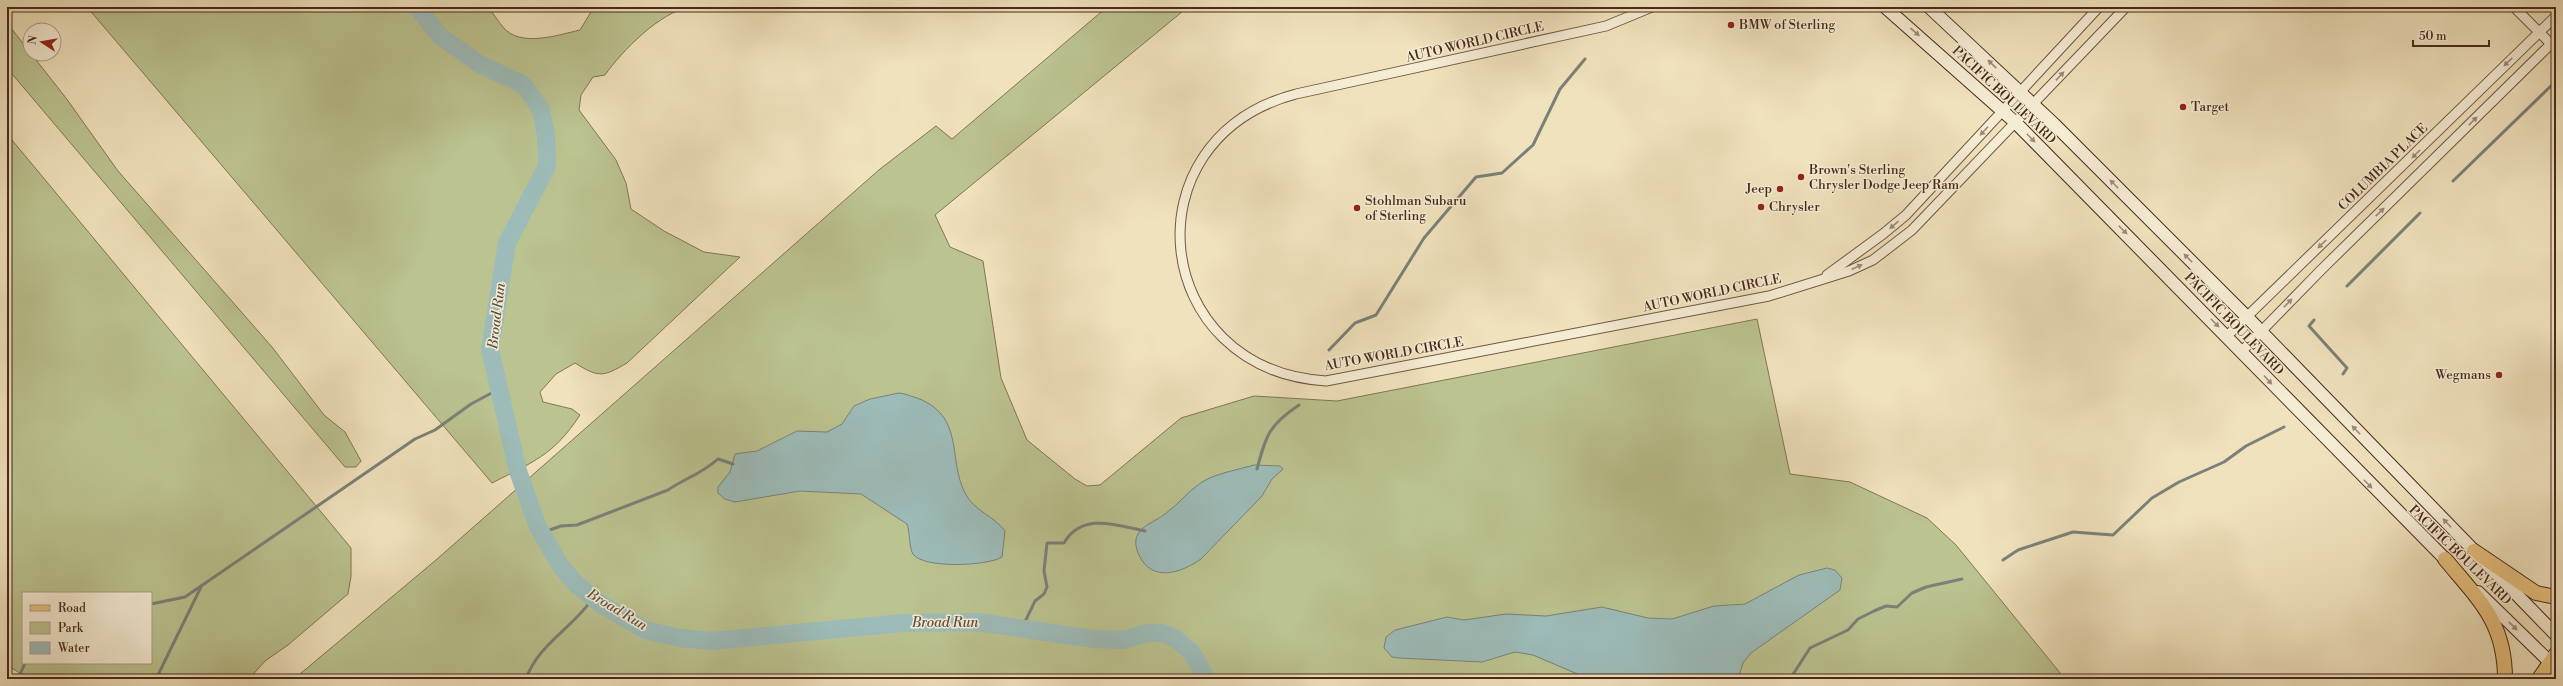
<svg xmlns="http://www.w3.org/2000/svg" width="2563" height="686" font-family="'Libre Bodoni',serif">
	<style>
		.green { fill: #bbc390; stroke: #827655; fill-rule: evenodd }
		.water { fill: #9dbcb9; stroke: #7b8179 }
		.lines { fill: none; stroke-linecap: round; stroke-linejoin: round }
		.stream { stroke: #7b8179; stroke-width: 3 }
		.river { stroke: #9dbcb9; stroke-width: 18 }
		.street-casing { stroke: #725743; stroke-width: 11 }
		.secondary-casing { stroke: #48291a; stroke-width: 14 }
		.primary-casing { stroke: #48291a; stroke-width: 16 }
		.street { stroke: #f5ecd4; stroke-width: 9 }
		.secondary { stroke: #f5ecd4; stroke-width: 12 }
		.primary { stroke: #e8c17e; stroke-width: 14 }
		.oneway { fill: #9e8a77 }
		.poi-dot { fill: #8f2418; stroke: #f5ecd4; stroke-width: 1.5 }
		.labels { text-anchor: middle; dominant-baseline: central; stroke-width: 3; stroke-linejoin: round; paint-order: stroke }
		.poi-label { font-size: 13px; fill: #48291a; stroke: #f5ecd4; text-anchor: start }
		.street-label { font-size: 13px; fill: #48291a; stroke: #f5ecd4 }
		.water-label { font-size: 14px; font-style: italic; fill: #5d4e42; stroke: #f5ecd4 }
	</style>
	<rect width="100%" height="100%" fill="#f0e2bd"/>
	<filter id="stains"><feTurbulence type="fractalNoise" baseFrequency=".005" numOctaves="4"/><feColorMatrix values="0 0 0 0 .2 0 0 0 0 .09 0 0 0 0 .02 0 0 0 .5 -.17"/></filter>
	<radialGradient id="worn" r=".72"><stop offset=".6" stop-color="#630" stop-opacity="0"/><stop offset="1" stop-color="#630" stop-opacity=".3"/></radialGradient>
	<g class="green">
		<path d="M87,7H489C493,14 498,21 503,27C520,48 558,35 580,30L594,7H690C660,12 622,51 605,75L593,77L581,95L579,110L616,160L626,183L631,209L664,231L704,252L740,257L627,363C603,377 599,378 575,363L556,374L540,392L543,402L572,409L580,415C554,455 533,462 492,483Z"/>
		<polygon points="1107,7 1188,7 935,215 950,247 983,261 1001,378 1027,440 1075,479 1087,486 1100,485 1181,418 1254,396 1337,401 1757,319 1790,474 1850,482 1927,518 1956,545 2065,679 294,679 436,560 880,169 936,126 952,139"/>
		<polygon points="7,23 66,98 118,171 272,347 324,415 345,432 361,461 356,467 345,467 7,68"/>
		<path d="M7,134L351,548V576L348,594L288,645L265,661L249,679H29L7,665ZM23,593H151V663H23Z"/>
	</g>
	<g class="water">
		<path d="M899,393C907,394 914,397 922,400C964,419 948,460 965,493C974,511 994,516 1005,531L1002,557C988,566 923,569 913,554C909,548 910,532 907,524L861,494L800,491L735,502L725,499L718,493V487L730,472L735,454L757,451L797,431L827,432L842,424L854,406L870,399Z"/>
		<path d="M1254,465L1280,466L1283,469L1272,479L1262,496L1201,559C1181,573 1152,583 1139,555C1136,549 1134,540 1138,534C1143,525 1156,521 1165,514C1178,505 1188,491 1202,482C1217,473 1237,470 1254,465Z"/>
		<polygon points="1827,568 1835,570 1842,578 1840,590 1751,653 1743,663 1738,679 1589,679 1533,655 1515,652 1482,662 1399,658 1392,657 1384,648 1386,637 1395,630 1447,617 1464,620 1506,614 1546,616 1602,607 1648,618 1672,619 1714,606 1745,604 1799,575"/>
	</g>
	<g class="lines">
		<g class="stream">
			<polyline points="2453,181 2555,82"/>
			<polyline points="2347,286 2420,213"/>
			<polyline points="2314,320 2309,326 2347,368 2343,374"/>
			<polyline points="1329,350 1355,323 1376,315 1424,238 1476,177 1502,173 1533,145 1560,89 1585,59"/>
			<path d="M1257,469C1266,435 1269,425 1299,405"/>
			<path d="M541,533L561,526L577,525L668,490C685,478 700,475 718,459L733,464"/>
			<polyline points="2003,560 2018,550 2073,532 2113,535 2152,498 2179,482 2224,462 2246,446 2284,427"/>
			<polyline points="151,604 185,597 415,439 435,430 471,404 499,389"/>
			<path d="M1021,630L1035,601L1044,594L1047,587L1044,571L1047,543H1064C1082,512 1116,525 1145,531"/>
			<polyline points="18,679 25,663"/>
			<polyline points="156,679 201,587"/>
			<path d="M526,679C538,644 573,628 593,598"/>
			<polyline points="1790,679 1810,648 1848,630 1858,619 1874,611 1886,606 1897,607 1912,593 1926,587 1962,579"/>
		</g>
		<polyline class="river" points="417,7 441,37 481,65 524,85 541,110 546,135 547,166 507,243 490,349 518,471 538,527 560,565 575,583 602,605 645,630 680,638 712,641 903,623 977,622 1093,639 1123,640 1148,633 1162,633 1176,639 1192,653 1207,679"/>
		<g class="street-casing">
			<g id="street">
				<path d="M1652,7L1606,26L1296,94C1125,139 1150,370 1326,381L1769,296L1849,271L1873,260L1912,230L2126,7"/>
				<polyline points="2514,7 2551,44"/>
				<polyline points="1827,275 1883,234 1906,215 2099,7"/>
				<polyline points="2227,336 2556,16"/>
				<polyline points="2242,351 2321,270 2556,39"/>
			</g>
		</g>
		<g class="secondary-casing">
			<g id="secondary">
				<polyline points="1885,7 2016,123 2451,565"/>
				<polyline points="1929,7 2054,124 2247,317 2556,635"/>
				<polyline points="2478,592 2556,668"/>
			</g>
		</g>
		<g class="primary-casing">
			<g id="primary">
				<polyline points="2474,551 2536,593 2556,597"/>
				<path d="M2445,559C2479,600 2505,622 2505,679"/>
				<polyline points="2539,679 2556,654"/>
			</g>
		</g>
		<use href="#street" class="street"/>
		<use href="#secondary" class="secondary"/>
		<use href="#primary" class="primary"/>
	</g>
	<defs><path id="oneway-solid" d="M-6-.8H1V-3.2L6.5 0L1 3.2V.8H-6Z"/></defs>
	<g class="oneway">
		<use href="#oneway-solid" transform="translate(1915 32) rotate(41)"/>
		<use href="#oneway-solid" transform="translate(2508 62) rotate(136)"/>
		<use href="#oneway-solid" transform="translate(1992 64) rotate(-136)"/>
		<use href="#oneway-solid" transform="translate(2060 76) rotate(-47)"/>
		<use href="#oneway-solid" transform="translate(2473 121) rotate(-45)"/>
		<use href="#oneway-solid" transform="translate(1984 131) rotate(133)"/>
		<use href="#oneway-solid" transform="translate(2031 138) rotate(45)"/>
		<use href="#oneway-solid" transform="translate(2416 154) rotate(135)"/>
		<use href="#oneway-solid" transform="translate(2114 184) rotate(-135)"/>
		<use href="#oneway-solid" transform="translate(2380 212) rotate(-44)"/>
		<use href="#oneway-solid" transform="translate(1894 225) rotate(139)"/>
		<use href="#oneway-solid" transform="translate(2123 230) rotate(45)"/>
		<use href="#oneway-solid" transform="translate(2322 244) rotate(136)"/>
		<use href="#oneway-solid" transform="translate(2188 258) rotate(-135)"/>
		<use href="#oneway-solid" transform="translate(1857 267) rotate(-25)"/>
		<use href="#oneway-solid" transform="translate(2288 303) rotate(-45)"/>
		<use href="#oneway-solid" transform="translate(2215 323) rotate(45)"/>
		<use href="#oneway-solid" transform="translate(2268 380) rotate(48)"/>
		<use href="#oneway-solid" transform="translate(2356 430) rotate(-134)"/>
		<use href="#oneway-solid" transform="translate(2368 484) rotate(46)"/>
		<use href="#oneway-solid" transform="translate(2447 523) rotate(-134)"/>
		<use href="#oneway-solid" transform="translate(2513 626) rotate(44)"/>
	</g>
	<g class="poi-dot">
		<circle cx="1731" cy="25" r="4"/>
		<circle cx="2183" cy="107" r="4"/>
		<circle cx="1801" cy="177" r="4"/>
		<circle cx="1780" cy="189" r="4"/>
		<circle cx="1761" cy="207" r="4"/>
		<circle cx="1357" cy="208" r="4"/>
		<circle cx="2499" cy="375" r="4"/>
	</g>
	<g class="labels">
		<g class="poi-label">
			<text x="1739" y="25">BMW of Sterling</text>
			<text x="2191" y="107">Target</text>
			<text x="1809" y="170">Brown's Sterling<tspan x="1809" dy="15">Chrysler Dodge Jeep Ram</tspan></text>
			<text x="1772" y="189" text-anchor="end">Jeep</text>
			<text x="1365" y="201">Stohlman Subaru<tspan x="1365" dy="15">of Sterling</tspan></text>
			<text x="1769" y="207">Chrysler</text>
			<text x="2491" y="375" text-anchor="end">Wegmans</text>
		</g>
		<g class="street-label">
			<text transform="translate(1475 42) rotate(-13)">AUTO WORLD CIRCLE</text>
			<text transform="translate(2004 95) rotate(43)">PACIFIC BOULEVARD</text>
			<text transform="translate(2383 167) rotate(-44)">COLUMBIA PLACE</text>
			<text transform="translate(1712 293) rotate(-12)">AUTO WORLD CIRCLE</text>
			<text transform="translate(2234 324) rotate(46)">PACIFIC BOULEVARD</text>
			<text transform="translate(1394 354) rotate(-10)">AUTO WORLD CIRCLE</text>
			<text transform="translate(2460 555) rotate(44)">PACIFIC BOULEVARD</text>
		</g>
		<g class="water-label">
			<text transform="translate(497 316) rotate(-83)">Broad Run</text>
			<text transform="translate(617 610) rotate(31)">Broad Run</text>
			<text x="945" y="623">Broad Run</text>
		</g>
	</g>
	<rect width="2563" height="686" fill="none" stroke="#f0e2bd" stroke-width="24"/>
	<rect x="8" y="8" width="2547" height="670" fill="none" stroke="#48291a" stroke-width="2"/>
	<rect x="12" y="12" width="2539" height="662" fill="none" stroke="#48291a"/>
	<rect x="22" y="592" width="130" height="72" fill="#f5ecd4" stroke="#b09e8a"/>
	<rect x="30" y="605" width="20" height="6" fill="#e8c17e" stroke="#b09e8a"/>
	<text x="58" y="612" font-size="12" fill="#48291a">Road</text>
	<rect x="30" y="622" width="20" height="12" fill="#bbc390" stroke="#b09e8a"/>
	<text x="58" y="632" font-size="12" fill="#48291a">Park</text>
	<rect x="30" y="642" width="20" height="12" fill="#9dbcb9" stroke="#b09e8a"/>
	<text x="58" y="652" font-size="12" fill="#48291a">Water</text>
	<g transform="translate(42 42) rotate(282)"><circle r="19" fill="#f5ecd4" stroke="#b09e8a"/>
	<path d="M0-3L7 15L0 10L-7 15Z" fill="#8f2418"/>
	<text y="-6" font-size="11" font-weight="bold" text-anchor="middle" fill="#48291a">N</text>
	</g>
	<path d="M2413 40v6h76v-6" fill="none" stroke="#48291a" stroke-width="2"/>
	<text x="2419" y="40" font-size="12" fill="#48291a" stroke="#f5ecd4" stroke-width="3" paint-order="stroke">50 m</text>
	<rect width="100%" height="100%" filter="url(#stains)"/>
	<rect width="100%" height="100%" fill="url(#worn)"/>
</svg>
